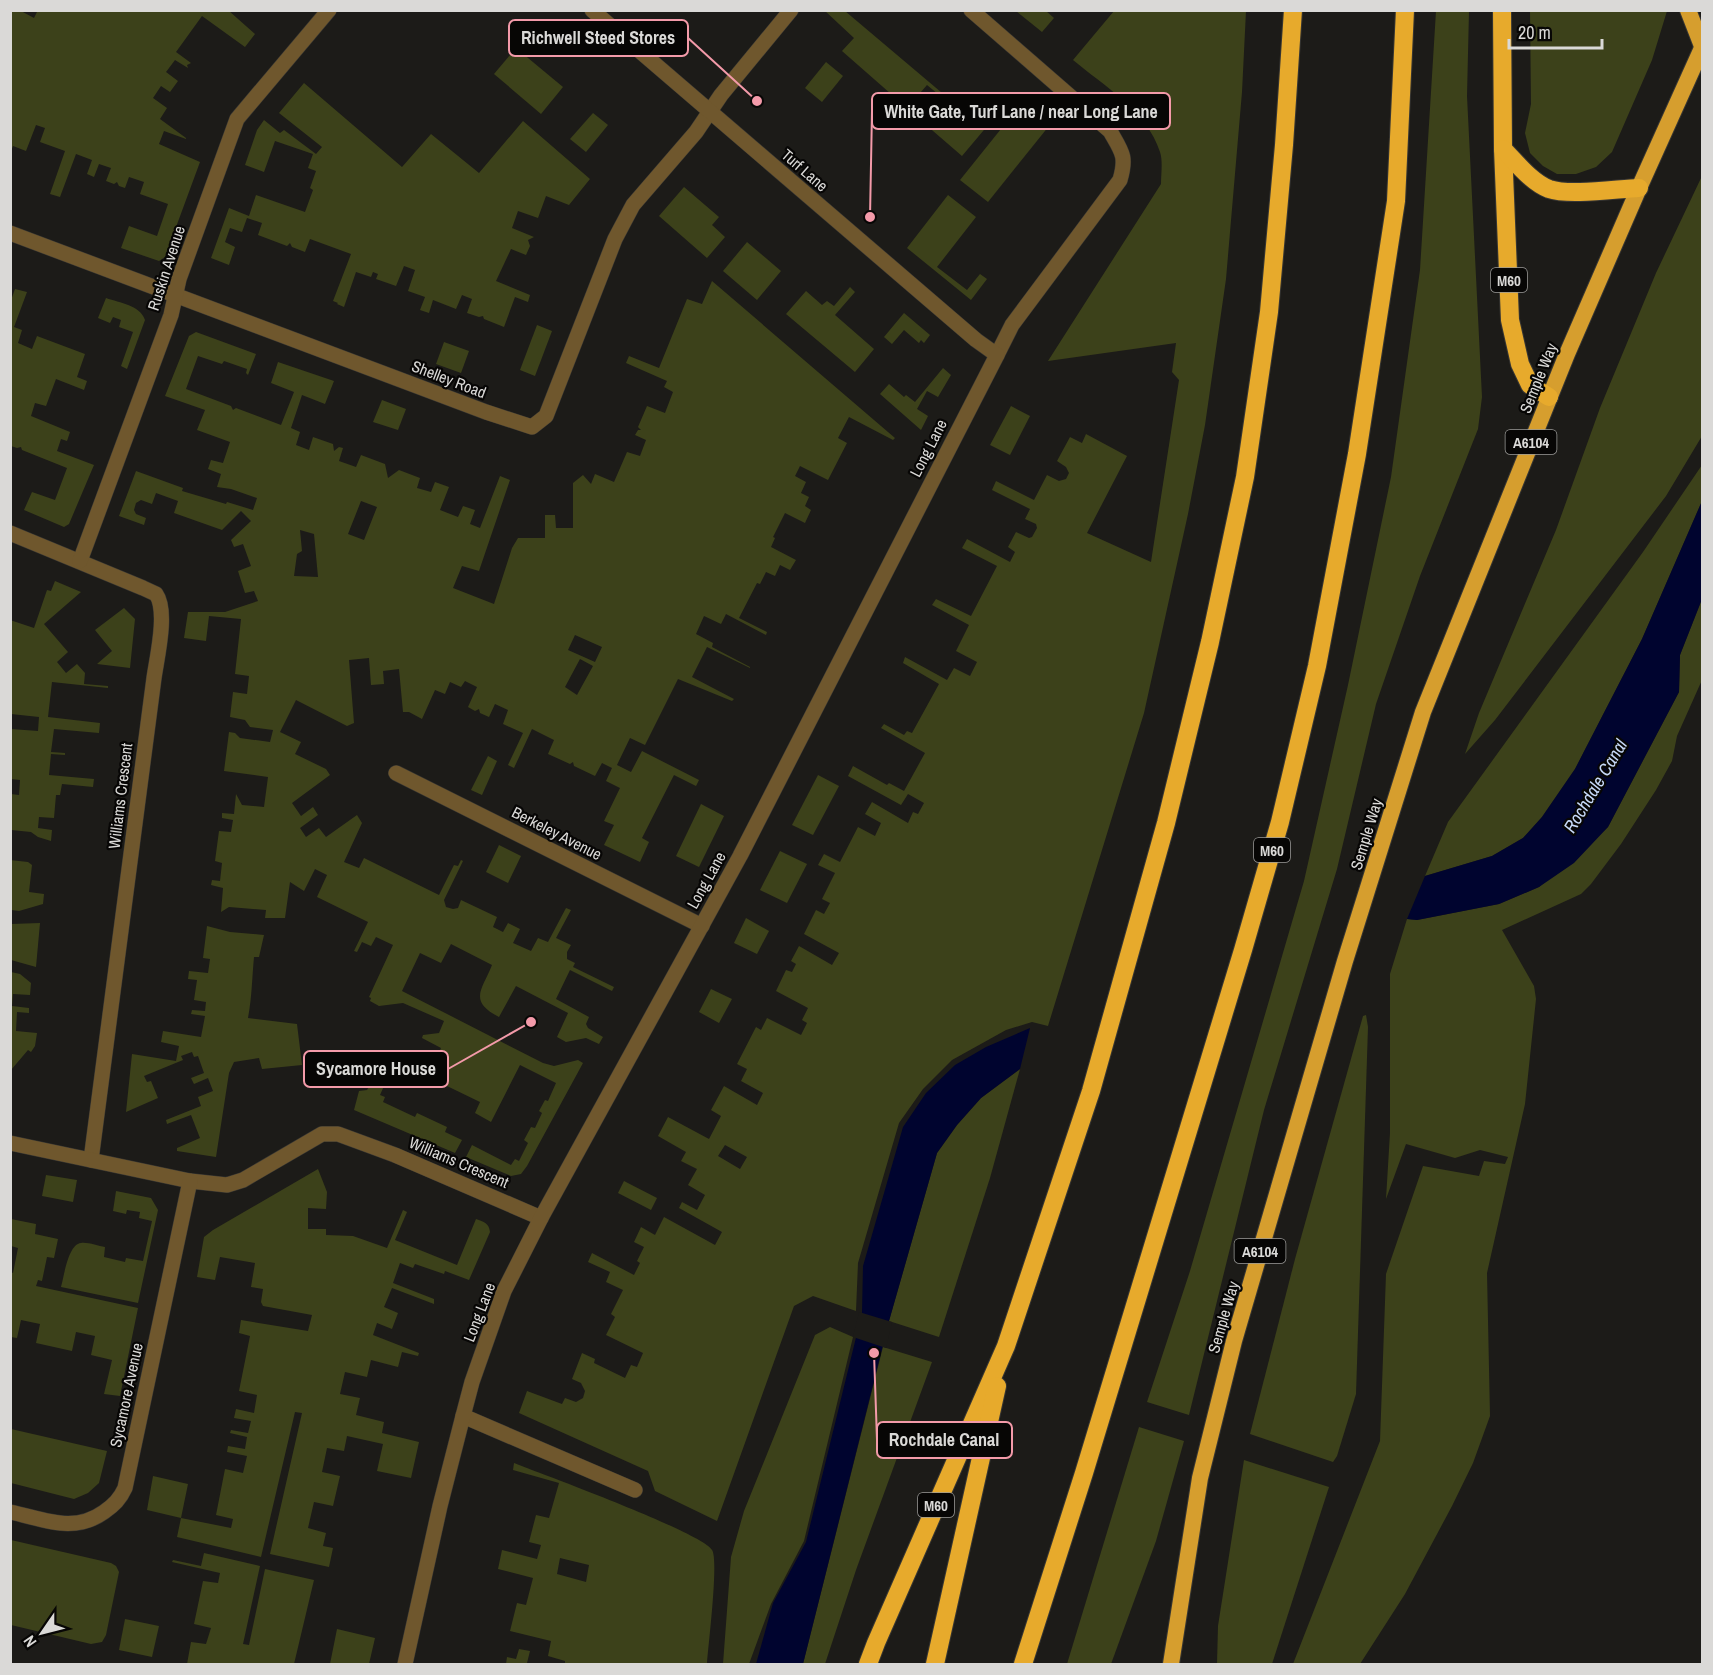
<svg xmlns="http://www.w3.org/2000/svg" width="1713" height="1675" font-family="'Archivo Narrow',sans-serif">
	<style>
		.green { fill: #3c411a; fill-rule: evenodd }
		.water { fill: #00042f }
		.pier { fill: #1c1b18 }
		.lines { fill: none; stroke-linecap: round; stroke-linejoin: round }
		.minor-casing { stroke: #373633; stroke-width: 16 }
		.tertiary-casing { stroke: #373633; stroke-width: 16 }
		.trunk-casing { stroke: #373633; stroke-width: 18 }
		.motorway-casing { stroke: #373633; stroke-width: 20 }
		.minor { stroke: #6f572d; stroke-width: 15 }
		.tertiary { stroke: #6f572d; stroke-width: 15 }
		.trunk { stroke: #d69e2e; stroke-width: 16 }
		.motorway { stroke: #e7aa2c; stroke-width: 18 }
		.labels { text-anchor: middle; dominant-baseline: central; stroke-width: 4.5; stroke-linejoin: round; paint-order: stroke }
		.shield { fill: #070605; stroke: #9b9a98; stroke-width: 1.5 }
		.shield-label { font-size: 15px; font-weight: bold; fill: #dad9d7 }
		.street-label { font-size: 16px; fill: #dad9d7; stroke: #070605 }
		.water-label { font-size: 18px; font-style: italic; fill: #c7d9f8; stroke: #070605 }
		.leader { fill: none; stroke: #f39aa9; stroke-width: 2 }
		.callout-dot { fill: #f39aa9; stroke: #070605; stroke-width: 2 }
		.callout { fill: #070605; stroke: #f39aa9; stroke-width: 2 }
		.callout-label { font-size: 18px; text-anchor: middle; font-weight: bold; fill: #dad9d7 }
	</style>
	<rect width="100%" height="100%" fill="#1c1b18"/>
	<g class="green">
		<polygon points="38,10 229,11 255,34 245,47 202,16 176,52 191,63 187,65 188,68 175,60 166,72 178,81 170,92 161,86 153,98 167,108 160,119 186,138 186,139 164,131 159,144 200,162 165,257 159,261 121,248 129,226 157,236 168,204 140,194 144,182 129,177 125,188 119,186 117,182 114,184 106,181 111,168 99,164 94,177 87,174 92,160 76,154 60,197 50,194 65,151 40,142 45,128 36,125 26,151 13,146 11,151 11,11 21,11 34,18"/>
		<polygon points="824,10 845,11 974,120 983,109 994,118 962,156 918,118 938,94 927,85 907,108 842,51 854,38"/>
		<polygon points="1016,11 1046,11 1054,18 1042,32"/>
		<path d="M1114,11H1246L1242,92L1226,279L1205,425L1188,514L1144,713L1048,1026L1032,1022L1006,1030L952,1060L923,1089L899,1123L858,1263L856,1311L813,1296L794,1306L717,1521L655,1491L648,1471L519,1413L527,1391L562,1404L565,1398L576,1402L583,1398L585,1391L581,1383L572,1379L582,1353L595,1359L594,1363L625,1378L631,1365L637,1367L643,1353L606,1335L615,1317L611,1314L623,1290L606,1282L610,1272L588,1262L592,1253L634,1275L640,1263L637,1261L644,1247L634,1242L641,1227L655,1235L664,1217L715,1245L722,1232L679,1208L682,1202L697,1210L705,1195L688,1185L697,1169L681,1161L686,1152L658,1136L668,1117L709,1139L721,1116L711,1110L724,1086L757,1105L763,1093L741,1081L747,1069L737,1064L756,1027L761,1030L767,1018L801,1035L807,1023L802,1020L808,1008L776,991L786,970L792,972L796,964L791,961L799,946L832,965L839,953L804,934L816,910L824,914L830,903L822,899L835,873L818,865L824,854L840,862L858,827L875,836L881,823L865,814L872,802L908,823L913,812L918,814L924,803L908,794L901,805L848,776L853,766L887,785L889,783L904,791L925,753L881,728L884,724L904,735L907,731L912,733L939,684L903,663L905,657L947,680L954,668L970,676L977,662L956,651L969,625L932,605L936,599L971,616L997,566L962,548L967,539L1010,562L1015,552L1008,547L1016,532L1029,538L1032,537L1037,528L1036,524L1025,519L1030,509L992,490L996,481L1034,500L1047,475L1059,481L1066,479L1069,473L1066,467L1057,461L1070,437L1082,443L1086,434L1127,456L1087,533L1151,562L1179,380L1172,372L1176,343L1048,361L1161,184C1161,174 1163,161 1160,152C1147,111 1104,86 1073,60ZM725,1145L747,1157L740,1169L718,1156Z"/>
		<polygon points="1436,11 1469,11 1467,96 1482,397 1478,429 1420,576 1376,704 1337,869 1264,1110 1189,1415 1147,1402 1190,1271 1304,881 1348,685 1391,477 1420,270"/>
		<polygon points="1530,11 1667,11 1652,60 1612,152 1596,167 1576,174 1557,174 1543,166 1530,153 1525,133 1531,104"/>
		<polygon points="516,48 563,87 541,114 494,74"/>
		<polygon points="826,62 843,76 822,102 805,88"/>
		<polygon points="304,83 402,167 431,134 479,173 523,121 590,179 569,205 546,196 538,218 518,211 512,228 534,237 528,240 530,246 526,255 511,249 496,281 530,295 528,302 515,297 504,327 484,319 483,316 479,317 467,313 472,299 462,295 456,309 433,300 429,313 420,310 425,297 408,291 415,270 404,266 396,286 376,279 378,274 373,272 371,277 356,272 344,307 337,304 338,303 333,301 351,254 310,239 305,252 292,247 290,243 287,246 258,235 262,223 247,218 242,232 230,228 225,242 235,247 229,265 211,258 229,208 249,216 256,195 305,212 313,190 310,188 316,171 308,168 313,154 275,141 264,172 245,165 257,130 264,120 280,133 284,130 316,154 322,147 279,113"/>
		<polygon points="1025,99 1053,121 988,202 960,180"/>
		<polygon points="593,113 608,125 586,152 570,139"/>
		<polygon points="1702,176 1702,436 1666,496 1495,720 1465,754 1479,713 1556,530 1600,408 1656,273"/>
		<polygon points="684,187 719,217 712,225 725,237 707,258 659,216"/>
		<polygon points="948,195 976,217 937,267 967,290 980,274 987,279 971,300 907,248"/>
		<polygon points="747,242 781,271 757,300 723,271"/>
		<path d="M712,281L895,438L893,440L849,417L838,438L847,443L828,480L800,466L795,476L806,482L801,493L809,497L805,506L811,510L805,523L785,513L773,537L775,538L771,547L796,560L790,570L780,565L775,576L766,572L760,584L757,583L739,618L767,632L766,635L726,614L721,624L704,616L696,634L713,643L712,647L750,667V668L707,647L692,677L734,699L732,701L678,679L645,745L630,738L617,765L631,772L642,751L699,780L696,786L674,775L642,838L649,842L640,862L604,845L614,825L604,821L620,788L606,781L612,768L602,763L595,776L574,766L573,762L570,764L548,754L554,740L532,729L514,768L508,765L523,733L503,724L508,710L495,704L489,717L480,713L479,709L475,711L468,707L477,687L465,681L461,687L450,682L445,694L435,690L422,719L409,712H403L399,669L383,671L384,684L371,685L369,658L349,660L354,723L347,726L296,700L280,732L301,742L295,754L326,769L330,775L292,803L301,816L313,807L318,815L300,828L306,837L319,828L326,837L357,815L362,823L344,862L359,868L364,858L439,895L454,865L458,866L461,860L463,861L444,900L446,907L453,909L458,908L461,900L497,917L493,927L503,932L508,923L520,929L513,943L531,951L538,938L548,942L566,908L571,910L556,938L571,945L567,952V959L575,963L573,967L614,987L612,991L570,970L556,999L589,1017L586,1024L588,1028L603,1037L599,1044L586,1038L566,1042L557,1037L568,1013L516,986L499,1017C468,1001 482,990 492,965L451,944L441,963L420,953L402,991L543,1063L554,1066L578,1060L583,1063L527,1166L521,1174L511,1176L466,1157L472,1145L511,1165L515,1159L519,1161L528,1143L524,1140L531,1127L535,1128L542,1113L539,1111L545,1100L548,1101L556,1083L520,1065L491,1122L475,1113L480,1102L418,1072L426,1056L436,1060L441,1048L422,1038L423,1035L439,1033L444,1021L403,1003L379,1006L370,1001L371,998L369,997L393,945L376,937L371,946L362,942L357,952L354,951L368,922L317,897L327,875L315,869L304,891L290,882L285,918H265L266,910L229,907L221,912L223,888L211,885L212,880L220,881L222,863L215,861L219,831L231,832L233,820L222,818V813L234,814L236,794L242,805L264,807L268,777L224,771L229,732L235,733L240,738L270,742L273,730L250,727L245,720L230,717L233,692L247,694L249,676L235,674L241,619L209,616L206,641L184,638L188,612H225L258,601L254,591L245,593L238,571L251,566L243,544L234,547L231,540L251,521L241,511L222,530L174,513L178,501L156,493L152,504L141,500L136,503L134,510L136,514L146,518L144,525L119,516L136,471L183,488L182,491L226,504L227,502L253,510L257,498L231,489L217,487L221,474L208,469L211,460L223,463L230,442L197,430L205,410L165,396L189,336L196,332L256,354L248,375L246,373L247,369L224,361L222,364L198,356L186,389L231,406L233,410L236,408L281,425L294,392L271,383L278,362L334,381L325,404L302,395L291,428L300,432L296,445L309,450L313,437L333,444L334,451L339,447L343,448L339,461L356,467L361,455L385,464L388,478L399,470L420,478L417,488L431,492L435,482L449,487L440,510L458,517L463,506L475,510L470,524L480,528L500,476L510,480L479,571L462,566L453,588L494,604L512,548L518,538H545V515H555L556,528H573V483L583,475L591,484L595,474L614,482L627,452L640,456L646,440L635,435L638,430H641L638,427L647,406L665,413L673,392L664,387L667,381L626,363L629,356L659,368L687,299L702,304ZM361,501L377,507L364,540L348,534ZM300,530L314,534L318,577L294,576L297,554L302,551ZM575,635L602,647L595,662L568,650ZM580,659L593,666L577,695L565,687Z"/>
		<polygon points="850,287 855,292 835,315 874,349 855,372 786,314 806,291 822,305 827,301 834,306"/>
		<polygon points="15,289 27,292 14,327 22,330 18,343 32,349 37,336 85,354 77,377 87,381 84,390 56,379 46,406 35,403 31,416 70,432 67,441 61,439 57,451 94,465 69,524 64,527 24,510 32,492 55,500 67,468 22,450 21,447 17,448 11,446 10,303"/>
		<path d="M106,298C120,303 140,305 145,320L127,369L121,366L133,332L119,327L121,320L113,317L110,323L98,318Z"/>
		<polygon points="904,313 930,335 924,343 921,340 919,343 904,330 892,344 884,337"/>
		<polygon points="537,325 552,331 535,376 520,370"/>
		<polygon points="444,342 469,351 461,373 436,364"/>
		<polygon points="943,368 951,375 938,397 927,391 917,409 928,416 921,430 880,394 889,384 904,397 906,395 915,402"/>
		<polygon points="382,400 406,409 398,430 373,422"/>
		<polygon points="1011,406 1030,416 1010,455 990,445"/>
		<polygon points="1702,465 1702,501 1642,639 1575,769 1542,817 1523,838 1492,856 1425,876 1448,822 1643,552"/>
		<polygon points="55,581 81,592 44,624 68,652 57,662 66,673 77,664 85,673 84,684 108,686 108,688 52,682 48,717 100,723 99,733 54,729 51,752 65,753 65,755 51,754 49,775 94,779 93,787 62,784 60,795 56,795 54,818 39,817 38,828 52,830 51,841 38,837 31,832 11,830 11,794 19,795 20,780 11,779 11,729 38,731 39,717 11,714 10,620 34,628 47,590 51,591"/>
		<polygon points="1702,599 1702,680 1677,736 1672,761 1656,790 1621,844 1591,884 1581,894 1502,930 1534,986 1536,999 1525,1104 1487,1273 1490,1416 1473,1463 1452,1506 1405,1594 1360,1664 1293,1664 1380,1441 1386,1274 1423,1166 1479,1176 1484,1161 1505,1164 1508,1157 1480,1150 1455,1158 1406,1144 1386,1199 1390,1133 1390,974 1407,919 1417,920 1499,904 1539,887 1608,827 1679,692 1680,655"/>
		<polygon points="124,608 135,619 130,668 97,664 112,651 95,630"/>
		<polygon points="488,756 497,761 482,795 471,790"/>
		<polygon points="818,775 839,786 813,835 792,825"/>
		<polygon points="701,804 724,816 699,867 676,856"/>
		<polygon points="499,845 521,856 508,883 486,872"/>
		<polygon points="780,851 807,864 787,903 760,890"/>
		<polygon points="10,860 28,862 32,865 29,892 44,894 43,904 19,911 11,910"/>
		<polygon points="746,918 769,931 757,954 734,943"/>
		<polygon points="40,923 36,967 11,960 11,924"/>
		<path d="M207,926L230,932L264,935L259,957H254C252,978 252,997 248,1018L297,1024L302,1065L262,1069L259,1058L234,1062L229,1073L216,1157L177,1151V1148L200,1138L191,1115L167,1124L166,1120L201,1106L198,1097L213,1091L208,1078L194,1084L191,1078L204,1073L198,1056L194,1057L192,1052L181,1056L183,1060L144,1076L147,1082L151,1081L158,1098L126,1112L132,1054L176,1061L179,1046L161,1042L163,1031L201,1037L205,1016L191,1014L192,1010L205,1011L206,1002L194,1000L197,980L188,979L189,971L208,973L210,959L203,958Z"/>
		<polygon points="11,972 20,974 31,983 30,995 13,994 12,1006 29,1008 29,1013 17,1012 16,1031 37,1033 35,1046 31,1052 28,1050 11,1070"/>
		<polygon points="711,989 732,999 719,1023 699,1012"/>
		<polygon points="1366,1015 1368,1027 1356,1394 1337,1456 1333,1462 1250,1434 1295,1259 1363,1016"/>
		<polygon points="1020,1069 990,1178 939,1337 889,1321 937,1153 957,1125 981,1098"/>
		<polygon points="378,1072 388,1077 380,1095 385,1097 383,1102 415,1117 417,1113 447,1127 445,1132 462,1140 455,1153 354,1110 359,1091 367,1090"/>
		<path d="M318,1169L327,1192L326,1209L308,1208V1229H326V1235L353,1236L387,1248L403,1210L407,1212L395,1240L457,1265L476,1219C484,1222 489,1223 490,1232L469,1280L445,1271L444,1274L415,1264L413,1268L400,1263L393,1283L434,1299V1304L392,1288L384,1307L398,1313L392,1329L377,1323L373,1335L419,1353L418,1356L402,1352L398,1367L371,1360L367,1377L345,1372L340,1394L360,1398L356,1415L384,1422L382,1433L419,1442L411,1478L377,1471L383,1444L347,1436L344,1451L327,1448L322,1472L340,1476L333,1506L314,1502L308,1528L326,1533L323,1546L333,1548L329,1567L270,1554L302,1413L295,1412L261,1557L177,1537L181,1518L147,1510L153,1476L188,1484L181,1518L231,1528L233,1519L216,1515L225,1469L243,1473L247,1456L227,1452L228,1446L245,1449L247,1437L230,1433L231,1430L248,1433L251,1421L234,1418L236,1409L254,1413L257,1395L239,1391L250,1336L239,1333L241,1320L308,1331L312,1315L263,1306L261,1302L263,1289L251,1287L255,1263L220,1257L215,1280L197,1277L204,1237L213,1230Z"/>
		<polygon points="46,1175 77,1180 73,1202 42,1196"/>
		<polygon points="624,1181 657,1198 651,1210 618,1193"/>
		<path d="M116,1191L151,1198L158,1210L138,1303L61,1287C64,1277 68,1244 81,1243C88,1242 98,1246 105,1247L104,1257L125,1262L126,1258L143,1261L152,1221L139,1218L140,1212L127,1210L126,1214L113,1211Z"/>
		<polygon points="11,1219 36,1224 35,1234 58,1239 54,1258 47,1257 42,1281 38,1280 36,1286 138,1308 120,1396 104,1394 112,1360 91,1355 95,1336 76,1332 72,1351 36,1343 40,1324 21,1320 17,1338 11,1337 11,1272 13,1273 18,1248 11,1246"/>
		<polygon points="830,1327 853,1337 804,1541 771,1604 749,1664 723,1664 731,1557 744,1511 815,1335"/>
		<polygon points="883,1347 932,1362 856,1570 825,1664 803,1664"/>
		<polygon points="1139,1427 1184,1441 1156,1541 1111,1664 1067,1664"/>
		<polygon points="11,1429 107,1451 99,1483 88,1493 74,1499 11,1483"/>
		<polygon points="1244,1460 1329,1487 1272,1664 1217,1664 1218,1626"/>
		<path d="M514,1463C542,1474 703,1533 712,1550C719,1560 708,1647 707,1664H565V1661L548,1656L551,1641L510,1631L517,1603L526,1605L533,1578L498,1569L502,1550L537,1559L541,1545L529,1542L536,1515L549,1518L559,1483L513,1470ZM560,1558L589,1565L586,1582L557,1574Z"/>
		<polygon points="11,1540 111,1563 116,1566 119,1572 106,1635 102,1642 91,1644 11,1625"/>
		<polygon points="204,1553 260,1566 243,1644 249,1645 265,1569 314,1580 294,1664 187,1664 191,1642 206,1644 211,1628 194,1624 203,1581 218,1583 220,1573 172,1562 173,1560 201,1566"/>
		<polygon points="125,1619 159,1626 152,1657 119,1650"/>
		<polygon points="337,1629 375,1638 369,1664 330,1664"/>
		<polygon points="519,1649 530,1651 527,1663 530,1664 506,1664 507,1657 516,1659"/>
	</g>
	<g class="water">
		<polygon points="1702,501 1702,599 1680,655 1679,692 1608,827 1574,863 1539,887 1499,904 1417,920 1407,919 1425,876 1492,856 1523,838 1542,817 1575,769 1642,639"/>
		<polygon points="1030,1028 1020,1069 981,1098 957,1125 937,1153 889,1321 803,1664 756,1664 773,1603 806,1542 862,1313 863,1266 903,1127 926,1093 955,1065 986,1047"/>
	</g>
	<polygon class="pier" points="859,1312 892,1322 886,1348 853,1337"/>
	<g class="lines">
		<g class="minor-casing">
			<g id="minor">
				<path d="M971,10L1110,131C1122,152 1127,156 1120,180L1012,325L997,355"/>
				<polyline points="10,233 486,412 532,427 546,416 615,239 633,205 696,132 721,95 791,10"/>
				<path d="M10,533L143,588L156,594C168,611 157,657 154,678L91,1160"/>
				<polyline points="80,561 171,315 179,279 237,119 329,10"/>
				<polyline points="396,773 702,926"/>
				<polyline points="10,1143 190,1181 227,1185 243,1180 322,1134 338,1134 395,1155 541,1218"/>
				<polyline points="463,1416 635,1490"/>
				<path d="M10,1512C44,1519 73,1534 104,1512C114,1505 120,1499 125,1488L190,1181"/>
			</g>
		</g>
		<g class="tertiary-casing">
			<polyline id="tertiary" points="405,1664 440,1506 463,1416 472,1382 504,1291 541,1218 740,856 997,355 976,340 592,10"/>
		</g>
		<g class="trunk-casing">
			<g id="trunk">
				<polyline points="1688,10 1702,46"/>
				<polyline points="1171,1664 1200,1478 1234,1341 1345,961 1423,712 1567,354 1639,188 1702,48"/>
			</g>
		</g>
		<g class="motorway-casing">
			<g id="motorway">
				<polyline points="1502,10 1503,149 1510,320 1520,364 1530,385 1549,397"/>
				<path d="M1503,149C1516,162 1531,182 1549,189C1569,196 1616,189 1639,188"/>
				<polyline points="868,1664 876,1643 1006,1346 1091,1091 1166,823 1210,642 1245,477 1269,312 1284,145 1293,10"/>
				<polyline points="935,1664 997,1386"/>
				<polyline points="1023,1664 1084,1473 1243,950 1280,822 1317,666 1357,454 1396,201 1405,10"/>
			</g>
		</g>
		<use href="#minor" class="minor"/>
		<use href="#tertiary" class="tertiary"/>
		<use href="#trunk" class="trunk"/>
		<use href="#motorway" class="motorway"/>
	</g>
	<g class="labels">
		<g class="shield">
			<rect x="1491" y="268" width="36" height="24" rx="4.5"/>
			<rect x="1505.5" y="430" width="51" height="24" rx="4.5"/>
			<rect x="1254" y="838" width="36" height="24" rx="4.5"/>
			<rect x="1234.5" y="1239" width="51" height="24" rx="4.5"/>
			<rect x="918" y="1493" width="36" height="24" rx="4.5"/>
		</g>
		<g class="shield-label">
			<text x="1509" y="280">M60</text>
			<text x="1531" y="442">A6104</text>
			<text x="1272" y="850">M60</text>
			<text x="1260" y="1251">A6104</text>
			<text x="936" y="1505">M60</text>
		</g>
		<g class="street-label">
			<text transform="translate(805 170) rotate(41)">Turf Lane</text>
			<text transform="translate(166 268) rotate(-72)">Ruskin Avenue</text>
			<text transform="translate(1538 378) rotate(-68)">Semple Way</text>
			<text transform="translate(449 379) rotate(21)">Shelley Road</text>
			<text transform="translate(928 448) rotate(-63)">Long Lane</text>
			<text transform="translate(120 796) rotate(-83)">Williams Crescent</text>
			<text transform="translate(557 833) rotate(27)">Berkeley Avenue</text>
			<text transform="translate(1366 834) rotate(-73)">Semple Way</text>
			<text transform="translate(706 880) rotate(-61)">Long Lane</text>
			<text transform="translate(459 1162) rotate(23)">Williams Crescent</text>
			<text transform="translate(479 1312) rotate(-69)">Long Lane</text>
			<text transform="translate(1223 1317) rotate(-74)">Semple Way</text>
			<text transform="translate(126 1395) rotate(-78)">Sycamore Avenue</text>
		</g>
		<g class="water-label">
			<text transform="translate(1595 786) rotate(-59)">Rochdale Canal</text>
		</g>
	</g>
	<path class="leader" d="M757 101L688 38M870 217L872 111M531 1022L448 1069M874 1353L877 1440"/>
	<g class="callout-dot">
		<circle cx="757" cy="101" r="6"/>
		<circle cx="870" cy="217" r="6"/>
		<circle cx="531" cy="1022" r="6"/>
		<circle cx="874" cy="1353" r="6"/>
	</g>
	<g class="callout">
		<rect x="509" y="20" width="179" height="36" rx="6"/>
		<rect x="872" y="93" width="298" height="36" rx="6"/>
		<rect x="304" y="1051" width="144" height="36" rx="6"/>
		<rect x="877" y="1422" width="135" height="36" rx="6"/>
	</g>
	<g class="callout-label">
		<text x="598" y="44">Richwell Steed Stores</text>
		<text x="1021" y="118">White Gate, Turf Lane / near Long Lane</text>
		<text x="376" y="1075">Sycamore House</text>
		<text x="944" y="1446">Rochdale Canal</text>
	</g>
	<rect width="1713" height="1675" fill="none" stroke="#dad9d7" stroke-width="24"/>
	<g transform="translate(42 1633) rotate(235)" stroke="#070605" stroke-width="4.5" paint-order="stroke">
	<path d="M0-4.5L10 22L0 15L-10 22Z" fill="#dad9d7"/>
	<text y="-9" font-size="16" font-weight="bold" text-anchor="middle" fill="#dad9d7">N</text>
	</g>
	<path d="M1509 39v9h93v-9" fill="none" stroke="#dad9d7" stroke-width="3"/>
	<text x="1518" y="39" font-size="18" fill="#dad9d7" stroke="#070605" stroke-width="4.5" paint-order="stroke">20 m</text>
</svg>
